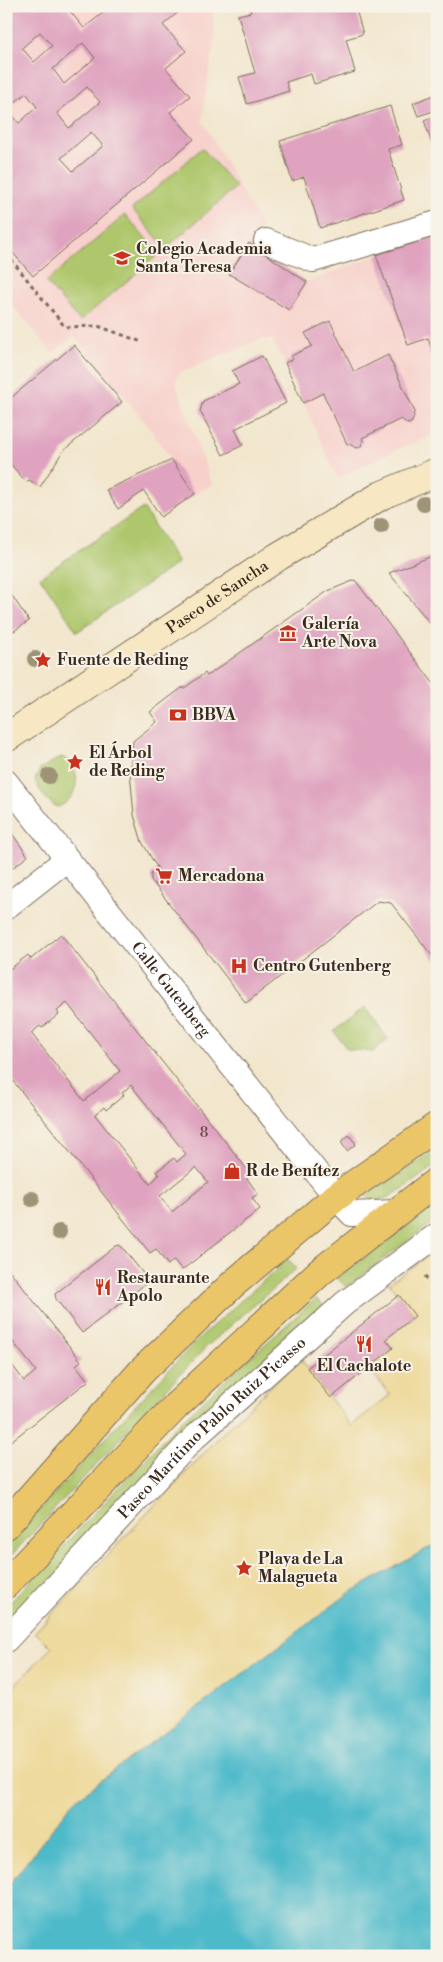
<svg xmlns="http://www.w3.org/2000/svg" width="443" height="1962" font-family="'Libre Bodoni',serif">
	<style>
		.built { fill: #f7d0cb }
		.green { fill: #aec76c; stroke: #747845 }
		.sand { fill: #eeda9e; stroke: #94825e }
		.water { fill: #4ebaca; stroke: #447274 }
		.building { fill: #dfa3bf; fill-rule: evenodd }
		.lines { fill: none; stroke-linecap: round; stroke-linejoin: round }
		.street-casing { stroke: #7b6c5b; stroke-width: 26 }
		.secondary-casing { stroke: #7b6c5b; stroke-width: 30 }
		.primary-casing { stroke: #7b6c5b; stroke-width: 30 }
		.path { stroke: #7b6c5b; stroke-width: 3; stroke-dasharray: 4 4; stroke-linecap: butt }
		.street { stroke: #fff; stroke-width: 24 }
		.secondary { stroke: #f7e8c3; stroke-width: 28 }
		.primary { stroke: #ebc669; stroke-width: 28 }
		.tree { fill: #9d9478 }
		.labels { text-anchor: middle; dominant-baseline: central; stroke-width: 4; stroke-linejoin: round; paint-order: stroke }
		.number-label { font-size: 14px; fill: #644846 }
		.poi-label { font-size: 16px; font-weight: bold; fill: #3b2a1e; stroke: #f7f3e8; text-anchor: start }
		.street-label { font-size: 16px; fill: #3b2a1e; stroke: #f7f3e8 }
	</style>
	<rect width="100%" height="100%" fill="#f7f3e8"/>
	<filter id="ink" filterUnits="userSpaceOnUse"><feTurbulence type="fractalNoise" baseFrequency=".02" numOctaves="2"/><feDisplacementMap in="SourceGraphic" scale="10" xChannelSelector="R" yChannelSelector="G"/><feConvolveMatrix kernelMatrix="1 2 1 2 8 2 1 2 1" color-interpolation-filters="sRGB"/></filter>
	<filter id="wash" filterUnits="userSpaceOnUse"><feTurbulence type="fractalNoise" baseFrequency=".0096" numOctaves="4" result="noise"/><feDisplacementMap in="SourceGraphic" scale="20" xChannelSelector="R" yChannelSelector="G"/><feGaussianBlur stdDeviation="1.12" result="paint"/><feColorMatrix in="noise" values="0 0 0 0 0 0 0 0 0 0 0 0 0 0 0 0 0 1.4 0 .05"/><feComposite in="paint" operator="in"/></filter>
	<g filter="url(#wash)">
		<rect width="100%" height="100%" fill="#f2e6cd"/>
		<polygon class="built" points="6,6 212,6 215,34 202,120 262,227 252,242 250,241 249,243 229,274 289,310 307,282 407,244 437,236 437,433 392,452 338,479 285,363 272,339 263,339 182,371 176,378 177,387 212,485 195,494 149,427 74,336 52,353 6,298"/>
		<g class="green">
			<polygon points="202,148 236,187 166,248 132,209"/>
			<polygon points="125,215 159,254 80,321 46,282"/>
			<polygon points="143,508 178,563 77,632 40,577"/>
			<path d="M61,757C84,764 80,801 57,807C47,802 39,790 35,780L40,769Z"/>
			<polygon points="365,1007 388,1039 373,1052 347,1049 334,1031"/>
			<path d="M437,1149V1164C424,1173 394,1198 380,1200C374,1201 370,1199 365,1196Z"/>
			<polygon points="437,1204 437,1219 346,1287 337,1278"/>
			<polygon points="288,1259 296,1269 206,1347 6,1561 6,1547 115,1427 199,1338"/>
			<polygon points="316,1298 325,1307 6,1625 6,1607 184,1418"/>
		</g>
		<polygon class="sand" points="437,1249 437,1543 348,1594 74,1801 6,1889 6,1694 51,1648 35,1632 227,1429 300,1358 351,1426 390,1395 369,1368 393,1348 386,1339 415,1316 389,1283"/>
		<polygon class="water" points="437,1543 437,1956 6,1956 6,1889 74,1801 348,1594"/>
		<g id="blocks">
			<g class="building">
				<path d="M6,6H71L68,9L84,28L104,12L99,6H180L182,9L163,25L186,51L166,68L190,96L170,112L194,139L33,276L6,245V54L9,52L6,49ZM40,32L52,46L34,62L22,48ZM83,43L95,58L64,84L53,69ZM87,87L100,102L69,128L57,113ZM26,93L37,107L19,123L7,109ZM91,132L103,146L73,171L61,158Z"/>
				<polygon points="249,6 355,6 363,34 346,39 355,72 314,84 311,74 286,82 289,91 247,104 239,77 255,73 238,15 251,12"/>
				<polygon points="437,94 437,110 418,116 413,103"/>
				<polygon points="390,106 402,145 388,149 404,200 320,228 304,177 292,181 280,141"/>
				<polygon points="437,116 437,157 436,157 424,120"/>
				<polygon points="437,236 437,363 436,363 428,338 408,345 376,255"/>
				<polygon points="249,243 307,282 289,310 229,274"/>
				<polygon points="330,321 354,372 388,355 415,412 413,414 414,416 412,422 408,424 401,419 362,438 363,440 361,446 357,448 349,444 347,444 323,393 303,403 285,363 293,359 291,356 312,346 305,333"/>
				<polygon points="74,345 122,402 63,451 40,487 29,480 26,482 6,459 6,402"/>
				<polygon points="262,356 286,403 235,429 243,445 223,455 200,411 203,401 239,384 232,371"/>
				<polygon points="172,460 195,494 161,517 144,491 118,509 106,490"/>
				<polygon points="437,554 437,620 430,623 389,573"/>
				<polygon points="355,580 437,688 437,962 391,903 378,901 246,1003 151,880 151,874 158,869 142,842 134,815 130,772 133,741 157,722 150,712 183,687 183,689 205,673 207,676 328,591"/>
				<polygon points="6,587 29,621 8,635 12,641 6,645"/>
				<polygon points="6,825 28,856 6,873"/>
				<path d="M61,934L251,1174L246,1177L258,1194L252,1198L260,1209L182,1270L174,1260L168,1265L156,1249L150,1253L6,1072V972L28,955L31,959ZM67,1003L120,1071L84,1101L31,1033L40,1026L42,1028L59,1014L57,1011ZM131,1085L186,1154L177,1162L174,1158L156,1172L159,1175L150,1184L95,1115L104,1107L106,1110L124,1095L122,1093ZM196,1167L208,1182L172,1212L160,1196Z"/>
				<polygon points="349,1135 356,1144 347,1151 341,1142"/>
				<polygon points="119,1245 122,1247 149,1281 82,1333 56,1299 55,1294 116,1246"/>
				<polygon points="6,1266 81,1361 76,1365 88,1381 6,1445 6,1395 8,1393 6,1390 6,1364 9,1361 24,1381 36,1371 6,1333"/>
				<polygon points="399,1295 415,1316 386,1339 393,1348 331,1398 307,1368"/>
			</g>
		</g>
	</g>
	<g filter="url(#ink)">
		<use href="#blocks" fill-opacity="0" stroke="#7b6c5b" stroke-width="1"/>
		<g class="lines">
			<g class="street-casing">
				<g id="street">
					<polyline points="266,241 313,260 437,223"/>
					<path id="s1" d="M6,782L336,1197L352,1214L395,1212"/>
					<polyline points="6,907 67,859"/>
					<path id="s2" d="M6,1640L194,1438L345,1303L437,1235"/>
				</g>
			</g>
			<g class="secondary-casing">
				<g id="secondary">
					<path id="s3" d="M6,738L279,556L382,495L437,472"/>
				</g>
			</g>
			<g class="primary-casing">
				<g id="primary">
					<polyline points="6,1525 142,1371 233,1284 336,1197 437,1126"/>
					<polyline points="6,1584 176,1406 320,1272 437,1181"/>
				</g>
			</g>
			<g class="path">
				<polyline points="6,253 65,327 98,326 142,342"/>
				<polyline points="425,1276 437,1291"/>
			</g>
			<use href="#street" class="street"/>
			<use href="#secondary" class="secondary"/>
			<use href="#primary" class="primary"/>
		</g>
		<g class="tree">
			<circle cx="424" cy="504" r="8"/>
			<circle cx="381" cy="526" r="8"/>
			<circle cx="35" cy="659" r="8"/>
			<circle cx="49" cy="776" r="8"/>
			<circle cx="32" cy="1199" r="8"/>
			<circle cx="59" cy="1232" r="8"/>
		</g>
	</g>
	<defs>
		<g id="university-bare" transform="scale(1.35)"><path d="M0-5L7-2L0 1L-7-2ZM-4 1L0 2.5L4 1V4Q0 6-4 4Z" fill="#c8321e" stroke="#f7f3e8" stroke-width="2.5" paint-order="stroke"/></g>
		<g id="museum-bare" transform="scale(1.35)"><path d="M0-6L6-3V-2H-6V-3ZM-5-1h2V3h-2ZM-1-1h2V3h-2ZM3-1h2V3H3ZM-6 4H6V6H-6Z" fill="#c8321e" stroke="#f7f3e8" stroke-width="2.5" paint-order="stroke"/></g>
		<g id="sight-bare" transform="scale(1.35)"><path d="M0-6L1.8-2.2L6-1.7L2.9 1.2L3.7 5.4L0 3.3L-3.7 5.4L-2.9 1.2L-6-1.7L-1.8-2.2Z" fill="#c8321e" stroke="#f7f3e8" stroke-width="2.5" paint-order="stroke"/></g>
		<g id="bank-bare" transform="scale(1.35)"><path d="M-6-4H6V4H-6ZM0-2.3a2.3 2.3 0 1 0 0 4.6a2.3 2.3 0 1 0 0-4.6Z" fill="#c8321e" stroke="#f7f3e8" stroke-width="2.5" paint-order="stroke"/></g>
		<g id="supermarket-bare" transform="scale(1.35)"><path d="M-6-5.5h2.5l.6 2H6L4.5 2H-2.5L-4.4-4H-6ZM-1.5 3.2a1.3 1.3 0 1 0 .1 0ZM3 3.2a1.3 1.3 0 1 0 .1 0Z" fill="#c8321e" stroke="#f7f3e8" stroke-width="2.5" paint-order="stroke"/></g>
		<g id="hospital-bare" transform="scale(1.35)"><path d="M-5-5h3v3.5h4V-5h3V5h-3V1.5h-4V5h-3Z" fill="#c8321e" stroke="#f7f3e8" stroke-width="2.5" paint-order="stroke"/></g>
		<g id="shop-bare" transform="scale(1.35)"><path d="M-5-2.5h2.3a2.7 3.5 0 0 1 5.4 0H5L5.5 6h-11ZM-1.5-2.5h3a1.5 2.3 0 0 0-3 0Z" fill="#c8321e" stroke="#f7f3e8" stroke-width="2.5" paint-order="stroke"/></g>
		<g id="restaurant-bare" transform="scale(1.35)"><path d="M-5-6h1v4h1v-4h1v4h1v-4h1v5L-1.5 .5V6h-2V.5L-5-1ZM5-6V6H3V1.5H1.5Q1.5-4 5-6Z" fill="#c8321e" stroke="#f7f3e8" stroke-width="2.5" paint-order="stroke"/></g>
	</defs>
	<g fill-rule="evenodd">
		<use href="#university-bare" x="122" y="258"/>
		<use href="#museum-bare" x="288" y="633"/>
		<use href="#sight-bare" x="43" y="660"/>
		<use href="#bank-bare" x="178" y="715"/>
		<use href="#sight-bare" x="75" y="762"/>
		<use href="#supermarket-bare" x="164" y="876"/>
		<use href="#hospital-bare" x="239" y="966"/>
		<use href="#shop-bare" x="232" y="1171"/>
		<use href="#restaurant-bare" x="103" y="1287"/>
		<use href="#restaurant-bare" x="364" y="1344"/>
		<use href="#sight-bare" x="244" y="1568"/>
	</g>
	<g class="labels">
		<g class="number-label">
			<text x="204" y="1133">8</text>
		</g>
		<g class="poi-label">
			<text x="136" y="249">Colegio Academia<tspan x="136" dy="18">Santa Teresa</tspan></text>
			<text x="302" y="624">Galería<tspan x="302" dy="18">Arte Nova</tspan></text>
			<text x="57" y="660">Fuente de Reding</text>
			<text x="192" y="715">BBVA</text>
			<text x="89" y="753">El Árbol<tspan x="89" dy="18">de Reding</tspan></text>
			<text x="178" y="876">Mercadona</text>
			<text x="253" y="966">Centro Gutenberg</text>
			<text x="246" y="1171">R de Benítez</text>
			<text x="117" y="1278">Restaurante<tspan x="117" dy="18">Apolo</tspan></text>
			<text x="364" y="1366" text-anchor="middle">El Cachalote</text>
			<text x="258" y="1559">Playa de La<tspan x="258" dy="18">Malagueta</tspan></text>
		</g>
		<g class="street-label">
			<text stroke="none"><textPath href="#s3" startOffset="254">Paseo de Sancha</textPath></text>
			<text stroke="none"><textPath href="#s1" startOffset="265">Calle Gutenberg</textPath></text>
			<text stroke="none"><textPath href="#s2" startOffset="296">Paseo Marítimo Pablo Ruiz Picasso</textPath></text>
		</g>
	</g>
	<rect width="443" height="1962" fill="none" stroke="#f7f3e8" stroke-width="25"/>
</svg>
